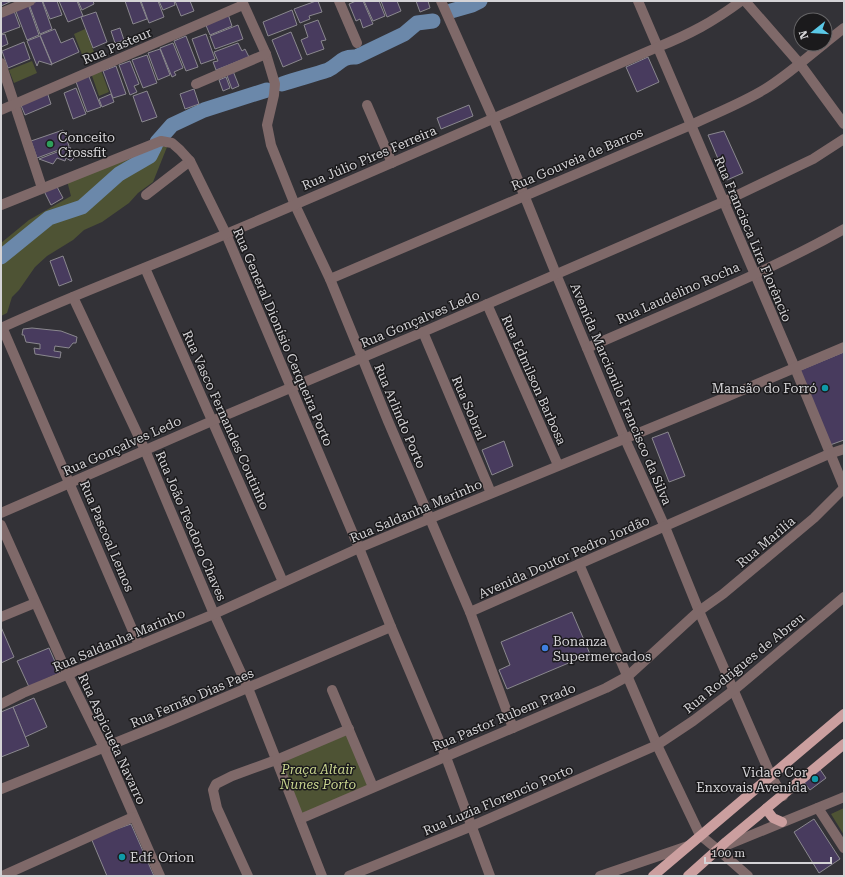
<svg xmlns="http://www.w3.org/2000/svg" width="845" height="877" font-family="'Roboto Serif',serif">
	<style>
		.green { fill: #4e5334 }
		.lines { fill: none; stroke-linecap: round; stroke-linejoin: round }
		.river { stroke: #6b88aa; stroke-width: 15 }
		.building { fill: #483b5e; stroke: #8a888e }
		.minor { stroke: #7f6969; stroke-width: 10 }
		.major { stroke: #cb9f9f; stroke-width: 10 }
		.leisure-dot { fill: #2e9e5b; stroke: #1b1a1c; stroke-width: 1.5 }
		.culture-dot { fill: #0f9aa8; stroke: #1b1a1c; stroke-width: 1.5 }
		.shop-dot { fill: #3f7fe0; stroke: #1b1a1c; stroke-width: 1.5 }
		.labels { text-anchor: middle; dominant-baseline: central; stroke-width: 3; stroke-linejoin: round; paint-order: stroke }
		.street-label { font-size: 13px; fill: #d4d3d6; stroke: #1b1a1c }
		.poi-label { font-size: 13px; fill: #d4d3d6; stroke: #1b1a1c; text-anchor: start }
		.park-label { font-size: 13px; font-style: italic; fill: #c8d48e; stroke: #1b1a1c }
	</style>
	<rect width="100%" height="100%" fill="#333237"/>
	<g class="green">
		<polygon points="85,29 94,52 83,57 74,34"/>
		<polygon points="32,61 37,73 14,83 9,70"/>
		<polygon points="101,70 109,92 99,96 91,73"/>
		<polygon points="148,144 167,147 153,182 138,193 129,203 102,222 84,230 73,240 47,256 35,267 19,290 12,297 7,313 1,316 1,243 29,220 71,196 66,177"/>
		<polygon points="349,729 373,787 300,819 276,760"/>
		<polygon points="844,808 844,835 831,814"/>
	</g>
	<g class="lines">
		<g class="river">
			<polyline points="451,11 472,5 480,1"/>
			<path d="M282,84C297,79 313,75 328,70C339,65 341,56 356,57L404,34L417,23L433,21"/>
			<polyline points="157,142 172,125 204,110 267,90"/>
			<polyline points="1,257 49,218 82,207 119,174 150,156 155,146"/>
		</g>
	</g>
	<g class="building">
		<polygon points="1,1 12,1 1,6"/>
		<polygon points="38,1 42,1 52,29 40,34 29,4"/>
		<polygon points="46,1 57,1 62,15 50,19 43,2"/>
		<polygon points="59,1 77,1 83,16 68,22"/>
		<polygon points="78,1 93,1 94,4 82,10"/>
		<polygon points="125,1 140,1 147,19 133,24"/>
		<polygon points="141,1 158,1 164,17 149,23"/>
		<polygon points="159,1 174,1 175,5 163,10"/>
		<polygon points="175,1 190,1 194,11 181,16"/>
		<polygon points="316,1 318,1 322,12 309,16 310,19 300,23 294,9"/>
		<polygon points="356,1 363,1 373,24 363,28 360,19 356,21 349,4"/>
		<polygon points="364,1 379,1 385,16 373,21"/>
		<polygon points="381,1 397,1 401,11 387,17"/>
		<polygon points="416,1 428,1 430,8 420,12"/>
		<polygon points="28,4 39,35 27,40 15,9"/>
		<polygon points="292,10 297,25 268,36 263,22"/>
		<polygon points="14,11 20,27 1,34 1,15"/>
		<polygon points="96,12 107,42 93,48 81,17"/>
		<polygon points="228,14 232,26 210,35 205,23"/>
		<polygon points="318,20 326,40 321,41 324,49 307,55 301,40 308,37 304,25"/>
		<polygon points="238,25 243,39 215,49 210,36"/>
		<polygon points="120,28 124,40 115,43 111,31"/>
		<polygon points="55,29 61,43 73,38 79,52 52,64 40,35"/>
		<polygon points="291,32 302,59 283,67 272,40"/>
		<polygon points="5,34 8,44 1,47 1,35"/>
		<polygon points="206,34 215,59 201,64 192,39"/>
		<polygon points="40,36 52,65 39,61 37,66 27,41"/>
		<polygon points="186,36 198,67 186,71 174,41"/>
		<polygon points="24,42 30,59 8,68 2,51"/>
		<polygon points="173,43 183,68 174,72 176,75 172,77 160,48"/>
		<polygon points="238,43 242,51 245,49 249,57 216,70 213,62 218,61 214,52"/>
		<polygon points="160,49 170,75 158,80 148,53"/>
		<polygon points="147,55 157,83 143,88 132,60"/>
		<polygon points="648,57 659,82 637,92 626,67"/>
		<polygon points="130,61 139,84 134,86 137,92 130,95 119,65"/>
		<polygon points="116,66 126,94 113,98 103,71"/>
		<polygon points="233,71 239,86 232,89 226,73"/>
		<polygon points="88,74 101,107 87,112 75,79"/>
		<polygon points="226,77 230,88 223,91 219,80"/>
		<polygon points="76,88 86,114 73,119 64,93"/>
		<polygon points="194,89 199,104 185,109 180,94"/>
		<polygon points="147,91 157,117 142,122 133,96"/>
		<polygon points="47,92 51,104 25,115 20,103"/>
		<polygon points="111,94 114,102 102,107 99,99"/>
		<polygon points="469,105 473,116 441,129 437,118"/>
		<polygon points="63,130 69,146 37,158 31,141"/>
		<polygon points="724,131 743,173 727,180 708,135"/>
		<polygon points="70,147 74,158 71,161 66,158 65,161 57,158 53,164 39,159"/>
		<polygon points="55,183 63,198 51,205 43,189"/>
		<polygon points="63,256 72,281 59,286 50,261"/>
		<polygon points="32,328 61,331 77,337 76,343 73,343 69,348 55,346 54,351 61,352 60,358 35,354 34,348 40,349 40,344 26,342 24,335 22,335 23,329"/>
		<polygon points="844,352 844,440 830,445 798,371"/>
		<polygon points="668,432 685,476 669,482 652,438"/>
		<polygon points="504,441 513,466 492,475 482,450"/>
		<polygon points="572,612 590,654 507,689 499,670 510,665 501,642"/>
		<polygon points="1,627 14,657 1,663"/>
		<polygon points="49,648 60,673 29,687 17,661"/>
		<polygon points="34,698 47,727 25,737 13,707"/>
		<polygon points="13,707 29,746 1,757 1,712"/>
		<polygon points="819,768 826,778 810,790 803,781"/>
		<polygon points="814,819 840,859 819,873 794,832"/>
		<polygon points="131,824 154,876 107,876 91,838"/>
	</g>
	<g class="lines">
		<g class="minor">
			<polyline points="242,1 266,54 275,84 274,95 267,125 271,145 295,205 330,279 388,421 470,612 513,728"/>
			<polyline points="339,1 357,43"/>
			<polyline points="441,1 493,118 556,274 625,439 665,527 699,611 771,776 783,796"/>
			<polyline points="638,1 795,368 844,487"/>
			<polyline points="745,1 800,64 844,124"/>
			<polyline points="1,13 30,1"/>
			<polyline points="825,43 844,28"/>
			<polyline points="1,63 42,188"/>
			<polyline points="196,84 266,54"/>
			<polyline points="367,105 392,163"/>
			<polyline points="1,110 243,5"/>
			<polyline points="146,195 190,161"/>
			<polyline points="1,205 161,141 172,143 180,150 190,161 226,234 359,548 391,627 446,757 490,876"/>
			<polyline points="145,268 283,582"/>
			<path d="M330,279L691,125C716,113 742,103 765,89C786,76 805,59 824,44"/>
			<polyline points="73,297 145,450 214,614 248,688 322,876"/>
			<polyline points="487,304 558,465"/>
			<polyline points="2,327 139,645"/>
			<path d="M1,328C75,294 152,266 226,234C371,173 514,109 658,47C690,34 713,22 741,1"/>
			<polyline points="423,332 491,493"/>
			<path d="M587,348C673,310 762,275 844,229"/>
			<polyline points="1,513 212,421 423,332 723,202 813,159 844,139"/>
			<polyline points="1,525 68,675 104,748 160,876"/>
			<polyline points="579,564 657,745 700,835 723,854 748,876"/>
			<polyline points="470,612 829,454 844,449"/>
			<polyline points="1,617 35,603"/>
			<polyline points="332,690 373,787"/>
			<polyline points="1,704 23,693 214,614 359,548 429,519 726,397 844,347"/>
			<polyline points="1,789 167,722 391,627"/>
			<polyline points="818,808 844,848"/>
			<polyline points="300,819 606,688 628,676 699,611 723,594 814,518 844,488"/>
			<polyline points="720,848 844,797"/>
			<polyline points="2,876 133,817"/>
			<polyline points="248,876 217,808 213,790 216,784 232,776 276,760 349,729"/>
			<polyline points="349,876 472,826 657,745 693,721 734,690 844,597"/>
			<polyline points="600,876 688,846"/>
		</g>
		<g class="major">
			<polyline points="766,809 773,818 782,822"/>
			<polyline points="653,876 844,714"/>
			<polyline points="688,876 726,842 844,744"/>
		</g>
	</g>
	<circle class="leisure-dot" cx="50" cy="144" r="4"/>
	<g class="culture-dot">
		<circle cx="825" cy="388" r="4"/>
		<circle cx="815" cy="779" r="4"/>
		<circle cx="122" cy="857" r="4"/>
	</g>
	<circle class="shop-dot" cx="545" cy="648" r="4"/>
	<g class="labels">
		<g class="street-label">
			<text transform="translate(117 46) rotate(-23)">Rua Pasteur</text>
			<text transform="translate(369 158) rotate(-23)">Rua Júlio Pires Ferreira</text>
			<text transform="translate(577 159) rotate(-23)">Rua Gouveia de Barros</text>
			<text transform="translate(753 239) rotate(67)">Rua Francisca Lira Florêncio</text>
			<text transform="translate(678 293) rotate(-24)">Rua Laudelino Rocha</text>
			<text transform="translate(420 319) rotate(-23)">Rua Gonçalves Ledo</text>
			<text transform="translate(283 337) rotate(67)">Rua General Dionísio Cerqueira Porto</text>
			<text transform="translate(534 380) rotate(66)">Rua Edmilson Barbosa</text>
			<text transform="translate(621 394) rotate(67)">Avenida Marcionilo Francisco da Silva</text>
			<text transform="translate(469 408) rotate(67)">Rua Sobral</text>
			<text transform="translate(400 416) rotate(67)">Rua Arlindo Porto</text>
			<text transform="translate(226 420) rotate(66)">Rua Vasco Fernandes Coutinho</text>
			<text transform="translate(122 446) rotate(-24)">Rua Gonçalves Ledo</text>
			<text transform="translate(416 511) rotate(-23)">Rua Saldanha Marinho</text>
			<text transform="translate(191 526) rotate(67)">Rua João Teodoro Chaves</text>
			<text transform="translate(107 536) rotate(67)">Rua Pascoal Lemos</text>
			<text transform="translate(766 542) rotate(-40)">Rua Marilía</text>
			<text transform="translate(564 557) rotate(-24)">Avenida Doutor Pedro Jordão</text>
			<text transform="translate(119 640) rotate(-23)">Rua Saldanha Marinho</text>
			<text transform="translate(744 663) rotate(-39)">Rua Rodrigues de Abreu</text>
			<text transform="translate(192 698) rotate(-23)">Rua Fernão Dias Paes</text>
			<text transform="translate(504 717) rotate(-23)">Rua Pastor Rubem Prado</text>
			<text transform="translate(112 739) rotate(65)">Rua Aspicueta Navarro</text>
			<text transform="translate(498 800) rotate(-23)">Rua Luzia Florencio Porto</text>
		</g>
		<g class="poi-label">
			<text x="58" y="137">Conceito<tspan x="58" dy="15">Crossfit</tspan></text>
			<text x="817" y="388" text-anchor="end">Mansão do Forró</text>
			<text x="553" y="641">Bonanza<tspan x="553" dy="15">Supermercados</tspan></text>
			<text x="807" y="772" text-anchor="end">Vida e Cor<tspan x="807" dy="15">Enxovais Avenida</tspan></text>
			<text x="130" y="857">Edf. Orion</text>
		</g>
		<g class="park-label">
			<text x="318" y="769">Praça Altair<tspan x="318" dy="15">Nunes Porto</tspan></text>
		</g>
	</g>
	<rect width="845" height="877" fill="none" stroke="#d4d3d6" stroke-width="4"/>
	<g transform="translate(813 32) rotate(253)"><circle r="19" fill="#1b1a1c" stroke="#656466"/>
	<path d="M0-3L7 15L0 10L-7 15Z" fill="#5ac8e6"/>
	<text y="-6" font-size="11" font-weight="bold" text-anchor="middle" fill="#d4d3d6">N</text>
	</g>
	<path d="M705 857v6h126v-6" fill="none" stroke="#d4d3d6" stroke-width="2"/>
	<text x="711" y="857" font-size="12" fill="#d4d3d6" stroke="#1b1a1c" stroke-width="3" paint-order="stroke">100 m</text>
</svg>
